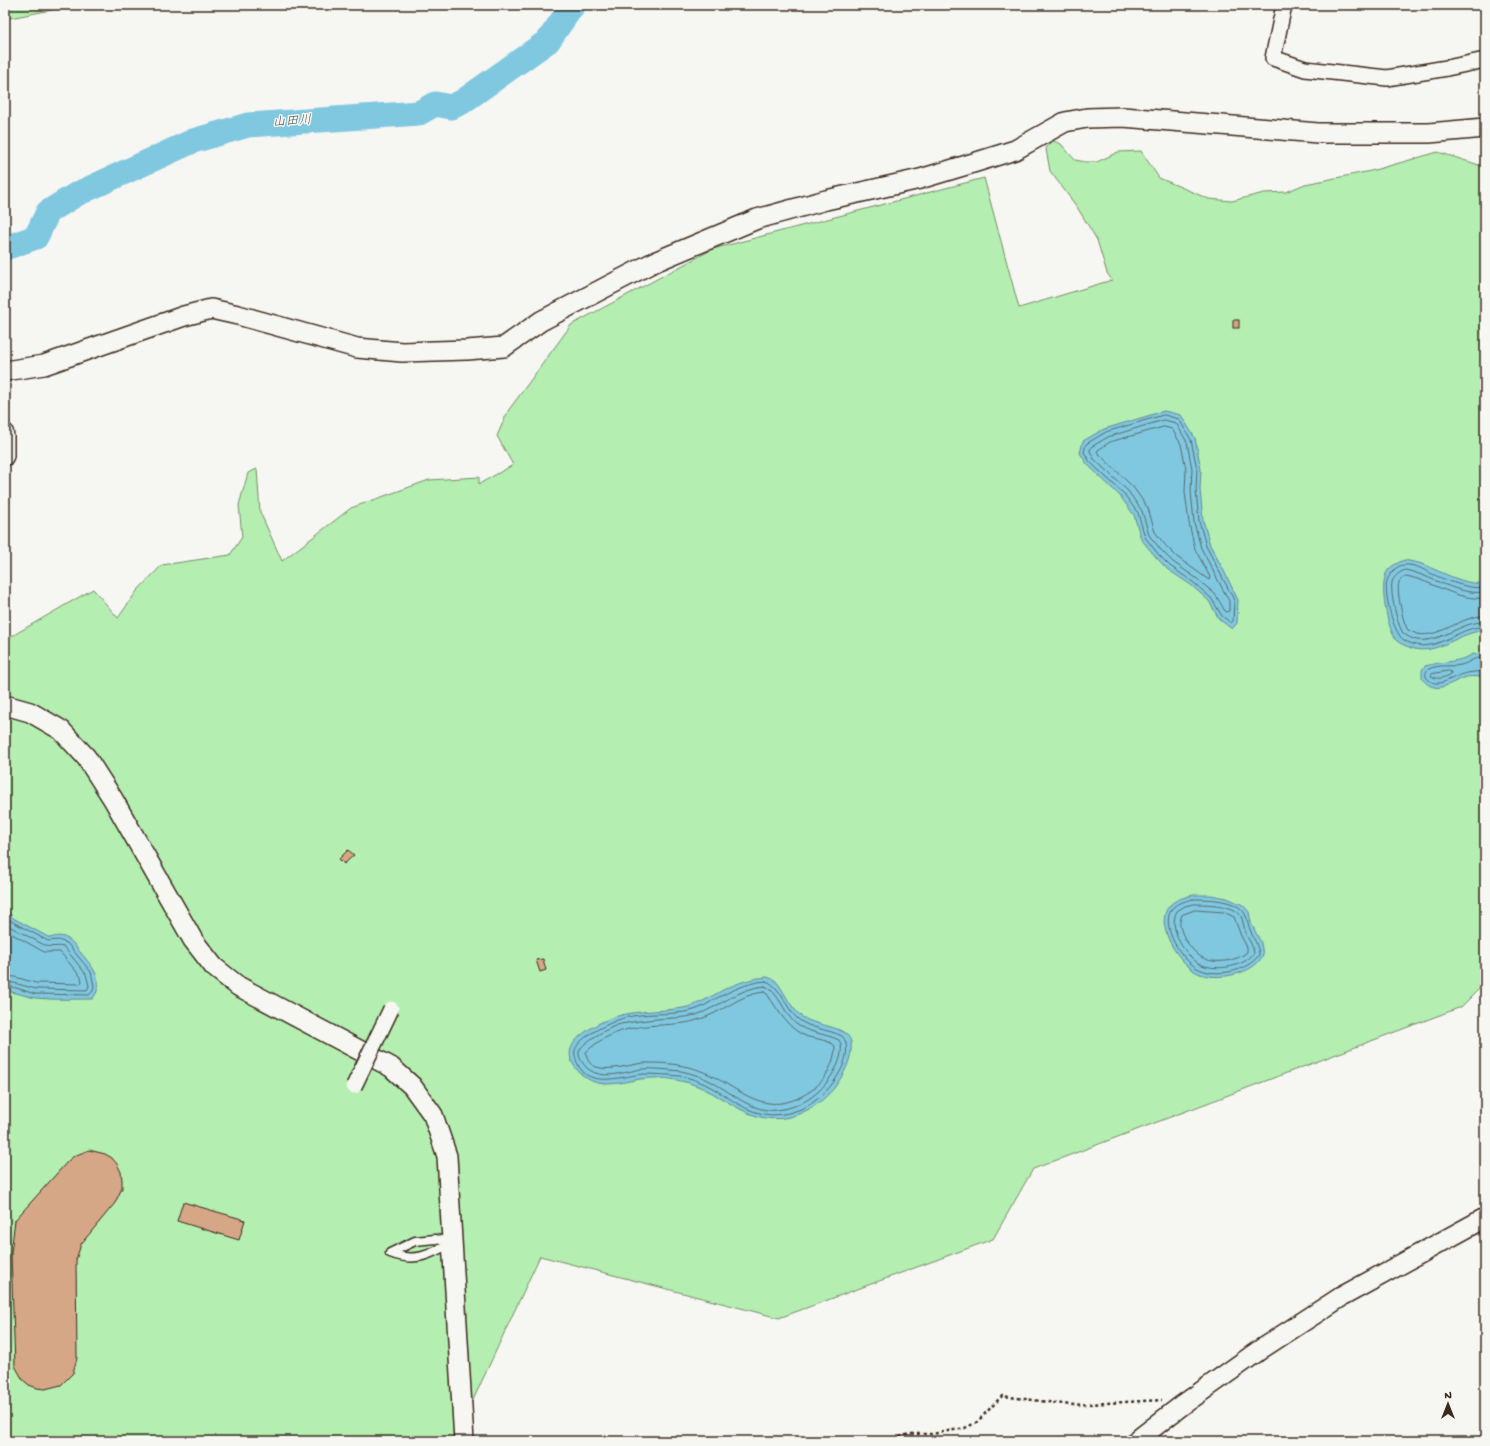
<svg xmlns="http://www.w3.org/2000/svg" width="1490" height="1446" font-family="'Gochi Hand','Klee One',sans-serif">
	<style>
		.green { fill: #b4eeb1; stroke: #788c68 }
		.water { fill: #80c8e0; stroke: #648992 }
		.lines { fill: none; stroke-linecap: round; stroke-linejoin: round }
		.shore { stroke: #57696c; stroke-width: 1 }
		.river { stroke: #80c8e0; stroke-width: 25 }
		.building { fill: #d5a787; stroke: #3b2a1e }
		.service-casing { stroke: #3b2a1e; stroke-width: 11 }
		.minor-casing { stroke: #3b2a1e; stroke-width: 18 }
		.tertiary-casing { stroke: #3b2a1e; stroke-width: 22 }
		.path { stroke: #3b2a1e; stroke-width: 2.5; stroke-dasharray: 3 3; stroke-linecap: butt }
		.service { stroke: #f6f6f2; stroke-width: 8 }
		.minor { stroke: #f6f6f2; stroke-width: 15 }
		.tertiary { stroke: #f6f6f2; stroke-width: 19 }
		.minor-bridge-casing { stroke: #3b2a1e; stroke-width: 18; stroke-linecap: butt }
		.minor-bridge { stroke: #f6f6f2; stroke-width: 15 }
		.labels { text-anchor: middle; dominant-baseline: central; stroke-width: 3; stroke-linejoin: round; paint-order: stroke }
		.water-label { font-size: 13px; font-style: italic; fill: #505958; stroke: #f6f6f2 }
	</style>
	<rect width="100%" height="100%" fill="#f6f6f2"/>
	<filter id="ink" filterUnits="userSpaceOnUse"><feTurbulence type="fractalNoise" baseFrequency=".025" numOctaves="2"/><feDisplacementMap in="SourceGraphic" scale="8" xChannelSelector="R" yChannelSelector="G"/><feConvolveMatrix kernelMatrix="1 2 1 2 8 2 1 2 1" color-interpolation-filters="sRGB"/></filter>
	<g filter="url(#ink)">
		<g class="green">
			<polygon points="5,5 77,5 5,19"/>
			<polygon points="1051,140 1061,144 1075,160 1086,162 1097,162 1118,152 1141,151 1159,178 1209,199 1232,201 1264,193 1286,192 1305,184 1371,171 1438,152 1479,165 1485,166 1485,983 1461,1007 1033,1169 993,1239 779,1318 540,1256 454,1441 5,1441 5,640 93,589 118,618 137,591 162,565 230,555 242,537 239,505 248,473 257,469 260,512 282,561 351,508 429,480 479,477 479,484 513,465 497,436 508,411 571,325 713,249 984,178 1019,308 1112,280 1107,273 1097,240 1077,207 1050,171 1046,149"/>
		</g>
		<g class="water">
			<polygon points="1164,411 1181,415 1195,438 1201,469 1200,490 1203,520 1210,545 1223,569 1238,600 1237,623 1232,629 1219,619 1209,601 1191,585 1167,569 1155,556 1141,539 1134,515 1120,496 1087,464 1080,453 1083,441 1104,429"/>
			<path d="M1404,560C1409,561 1414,562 1419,563C1434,568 1471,589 1485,582V631C1460,630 1438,657 1411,648C1407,646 1400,644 1397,641C1387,629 1378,583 1388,570C1392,565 1398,563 1404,560Z"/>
			<path d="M1473,654L1485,655V675L1483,676C1476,678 1470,675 1464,678C1448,683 1437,696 1422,679V670L1425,666C1442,661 1459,663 1473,654Z"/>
			<path d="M1193,895H1211L1227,898L1243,905L1249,912L1251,923L1261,943L1263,955C1258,965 1249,970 1239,973C1228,977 1211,978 1200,974C1180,966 1152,924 1170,905C1176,899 1185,897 1193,895Z"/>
			<path d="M5,908L13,918L50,938C56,936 62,935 68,939C73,941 77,949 81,953C92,966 107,983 92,999C73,999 54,1000 35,998C25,996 16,992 5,991Z"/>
			<path d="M767,977L775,980L779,985C785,994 791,1007 800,1015C812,1027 847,1024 851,1042C853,1059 843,1076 834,1088C824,1100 813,1108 799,1114C749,1133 726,1090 681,1081C669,1078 654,1077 641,1079C628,1081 612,1086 598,1083C588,1081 578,1073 573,1064C567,1053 571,1045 579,1037C615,1007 642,1014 683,1008C698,1005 710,997 723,990C737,983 752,978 767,977Z"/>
		</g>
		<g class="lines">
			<g class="shore">
				<polygon points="1164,415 1179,419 1191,440 1197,469 1196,491 1199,521 1206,546 1234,600 1233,621 1231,623 1222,616 1211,598 1193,582 1170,566 1158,554 1145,537 1138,513 1124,494 1090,462 1084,452 1086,444 1106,432"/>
				<polygon points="1164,420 1176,423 1187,442 1192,469 1191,491 1194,522 1201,548 1229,601 1229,611 1227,612 1225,611 1215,594 1196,578 1173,562 1161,550 1149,535 1142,511 1128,491 1094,459 1090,451 1091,447 1108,437"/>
				<polygon points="1164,427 1172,429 1181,444 1186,469 1185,492 1189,523 1195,549 1210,577 1209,580 1177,557 1166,546 1155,532 1148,508 1133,487 1097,452 1098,450 1110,442"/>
				<path d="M1485,587C1471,591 1443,579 1430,573C1423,569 1413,564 1404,565C1397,565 1389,574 1387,581C1384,593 1392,626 1400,636C1402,640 1409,643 1413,644C1438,653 1460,625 1485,627"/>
				<path d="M1485,592C1457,596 1431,575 1405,570C1400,572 1394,576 1392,582C1390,593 1397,624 1403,633C1406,636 1413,639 1417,640C1442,643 1461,621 1485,622"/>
				<path d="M1485,598C1456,601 1433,581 1406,576C1403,577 1401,579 1399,582C1396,589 1403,624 1408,630C1410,631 1415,633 1417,634C1439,639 1462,615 1485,616"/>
				<path d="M1485,658C1472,657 1472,662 1461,665C1451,667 1439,664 1429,669C1425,671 1426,674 1426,677C1436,691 1451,677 1463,674C1469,672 1478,672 1485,671"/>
				<path d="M1449,671L1451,672V674C1445,678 1437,680 1431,676L1432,674Z"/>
				<path d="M1193,899C1208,899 1237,899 1245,914C1248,919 1248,926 1251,932C1254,940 1258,945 1259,955C1247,972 1215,978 1197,968C1181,959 1161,928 1171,910C1175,903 1186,901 1193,899Z"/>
				<path d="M1194,904C1206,904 1234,904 1241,916C1243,921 1244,928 1246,934C1249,941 1253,945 1254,953C1244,967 1218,971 1202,965C1186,958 1167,929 1177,911L1185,906Z"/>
				<path d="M1195,910L1224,912L1234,917L1241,936L1247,947V952C1238,961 1216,964 1205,959C1194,955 1181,936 1180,925C1179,922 1181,918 1182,915Z"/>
				<polyline points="5,914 11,921 48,941 58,940 67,943 91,972 94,986 93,991 89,995 35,994 13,987 5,987"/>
				<path d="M5,922L9,926L46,946C53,948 57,945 64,947L86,974L89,986L87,990L36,989L14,983L5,982"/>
				<polyline points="5,930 44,952 60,952 81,977 82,982 80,984 36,983 15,977 5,976"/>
				<path d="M766,981C782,987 785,1008 798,1019C810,1029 828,1029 842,1036C850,1044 846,1060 841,1070C832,1087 819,1101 801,1109C745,1131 729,1084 680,1076C669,1075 656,1074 644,1074C620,1076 583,1092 575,1056C571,1041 602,1027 613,1022C638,1010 668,1017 694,1010C701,1008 709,1003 715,999C731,991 748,982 766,981Z"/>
				<path d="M765,986C778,991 784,1013 795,1023C807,1033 824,1033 839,1040C844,1046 840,1061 836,1068C824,1091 804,1107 777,1110C753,1113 732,1093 712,1082C703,1077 691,1073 681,1071C668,1070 654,1068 642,1069C624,1072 602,1081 587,1068C583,1064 578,1057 579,1052C581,1042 612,1026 621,1024C633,1022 645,1020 657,1019C670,1018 684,1018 696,1015C720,1007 738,988 765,986Z"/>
				<path d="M764,992L767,994C779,1011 788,1030 808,1037C817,1039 829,1040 835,1046C835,1062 826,1080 812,1090C757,1128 734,1074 683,1066C670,1063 657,1063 644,1063C629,1064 587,1080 586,1052C607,1032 632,1026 661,1025C673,1024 686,1024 697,1020C721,1014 739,994 764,992Z"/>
			</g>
			<polyline class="river" points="5,248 36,237 48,212 77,194 193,141 248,125 419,113 435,104 451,107 462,102 548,41 573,5"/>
		</g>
		<g class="building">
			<rect x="1233" y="320" width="6" height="8"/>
			<polygon points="348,850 354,855 344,864 339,859"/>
			<polygon points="543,959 546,970 540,972 536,960"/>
			<polygon points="89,1150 105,1154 112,1158 117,1164 121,1172 122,1180 122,1188 115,1203 81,1244 76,1260 77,1358 73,1373 61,1385 45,1389 37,1388 29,1385 23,1380 15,1366 11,1253 15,1220 68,1161 74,1156"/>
			<polygon points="183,1202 245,1220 239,1240 177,1221"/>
		</g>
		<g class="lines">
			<g class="service-casing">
				<path id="service" d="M435,1239L453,1242C430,1255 415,1263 390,1253L415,1241Z"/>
			</g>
			<g class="minor-casing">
				<g id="minor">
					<polyline points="1284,5 1273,58 1305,69 1387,78 1447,68 1485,60"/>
					<polyline points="5,431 6,436 6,456 5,458"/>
				</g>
			</g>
			<g class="tertiary-casing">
				<g id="tertiary">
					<polyline points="5,371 44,365 184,316 211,309 238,315 357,348 402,352 467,350 504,347 541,321 652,263 757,219 826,200 920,179 970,164 1015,150 1065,122 1087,118 1123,117 1318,133 1429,133 1485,128"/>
					<polyline points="5,705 30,712 61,730 86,757 113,799 193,940 214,967 238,986 391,1067 412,1086 433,1115 447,1156 464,1441"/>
					<polyline points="1136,1441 1181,1406 1264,1347 1341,1297 1485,1218"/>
				</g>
			</g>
			<polyline class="path" points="888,1441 909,1434 932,1434 965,1428 977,1422 1002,1396 1071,1405 1162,1400"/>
			<use href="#service" class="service"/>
			<use href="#minor" class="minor"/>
			<use href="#tertiary" class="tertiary"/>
			<g class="minor-bridge-casing">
				<polyline id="minor-bridge" points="354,1086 391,1009"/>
			</g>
			<use href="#minor-bridge" class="minor-bridge"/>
		</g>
	</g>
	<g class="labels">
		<g class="water-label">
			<text transform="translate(292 122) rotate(-4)">山田川</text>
		</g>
	</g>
	<rect width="1490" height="1446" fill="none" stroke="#f6f6f2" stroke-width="20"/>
	<rect x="10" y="10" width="1470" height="1426" fill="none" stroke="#3b2a1e" stroke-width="1.5" filter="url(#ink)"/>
	<g transform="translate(1448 1404)" stroke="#f6f6f2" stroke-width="3" paint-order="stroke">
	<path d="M0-3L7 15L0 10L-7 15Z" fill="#3b2a1e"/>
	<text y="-6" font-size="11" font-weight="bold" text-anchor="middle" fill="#3b2a1e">N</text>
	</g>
</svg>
